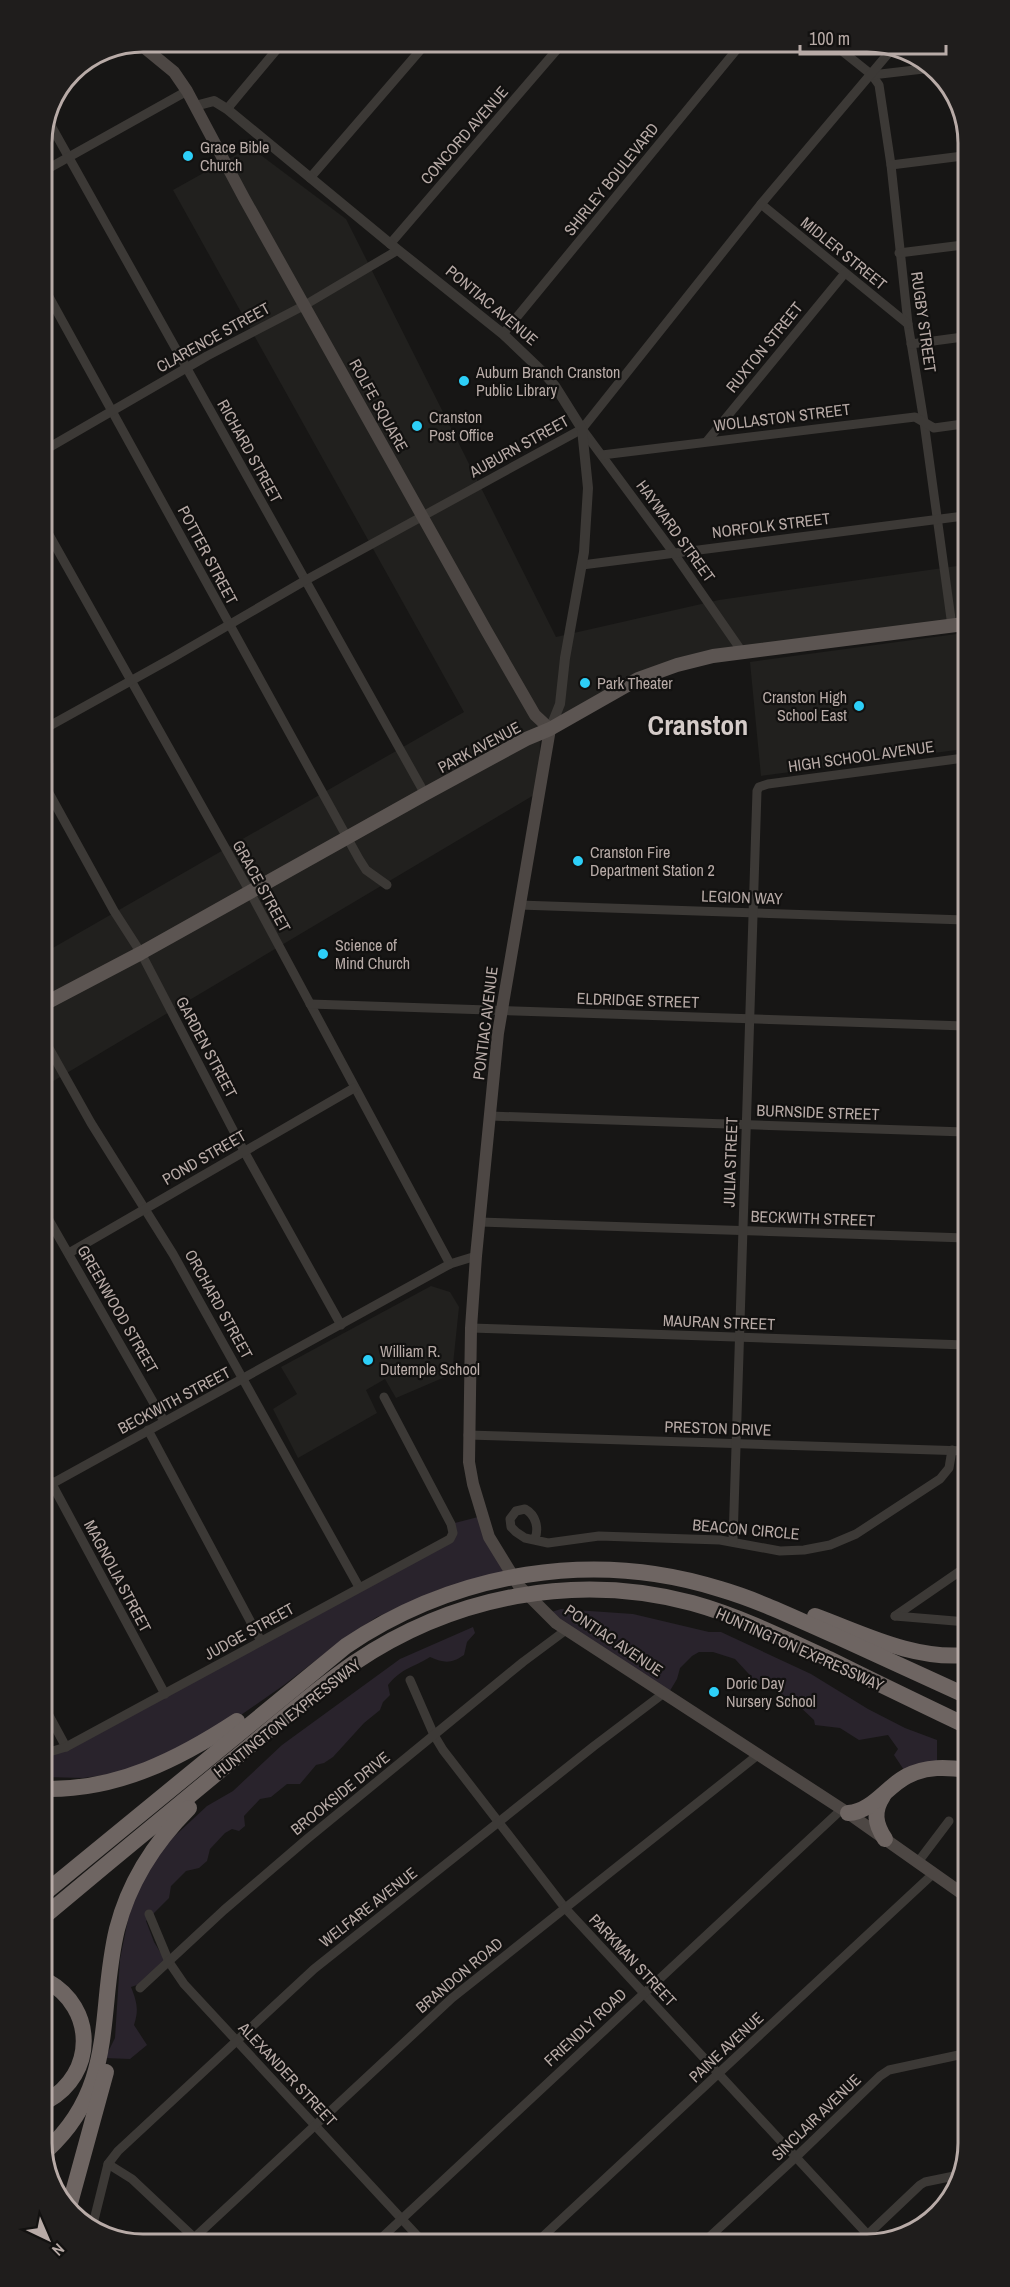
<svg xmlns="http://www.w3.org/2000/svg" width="1010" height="2287" font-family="'Archivo Narrow',sans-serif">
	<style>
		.built { fill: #21201e }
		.green { fill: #29232c }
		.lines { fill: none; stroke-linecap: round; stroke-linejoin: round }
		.minor { stroke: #3c3936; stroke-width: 9 }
		.tertiary { stroke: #3c3936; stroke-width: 10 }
		.secondary { stroke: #4d4744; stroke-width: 12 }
		.primary { stroke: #5c5552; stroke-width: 14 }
		.motorway { stroke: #6e6562; stroke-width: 16 }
		.poi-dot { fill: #2dcff8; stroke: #121110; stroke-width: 2 }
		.labels { text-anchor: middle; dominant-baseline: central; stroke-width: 4.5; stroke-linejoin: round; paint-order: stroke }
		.street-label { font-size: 16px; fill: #b8aba7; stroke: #121110 }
		.poi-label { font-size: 16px; fill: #b8aba7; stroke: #121110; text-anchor: start }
		.town-label { font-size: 28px; font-weight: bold; fill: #d4cbc8; stroke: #121110 }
		.rim { fill: none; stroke: #b8aba7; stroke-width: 3 }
	</style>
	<rect width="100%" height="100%" fill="#171615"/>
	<g class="built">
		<polygon points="250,147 346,219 556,637 719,600 964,565 964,624 741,653 616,688 540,741 539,792 45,1086 44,953 464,712 173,190"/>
		<polygon points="964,633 964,749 761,776 750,662"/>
		<polygon points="431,1286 450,1292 459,1307 452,1374 396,1398 385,1379 366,1390 377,1413 298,1458 273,1409 297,1394 281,1367"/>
	</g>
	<g class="green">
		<polygon points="478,1517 506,1571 440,1589 377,1617 342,1640 284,1685 205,1740 148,1769 83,1778 46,1777 46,1754 450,1536 451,1524"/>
		<polygon points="561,1609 633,1614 709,1632 721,1632 811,1674 868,1709 905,1728 937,1740 937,1766 906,1773 894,1755 898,1749 888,1735 859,1740 840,1728 815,1725 814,1720 798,1705 790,1704 768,1684 759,1685 735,1659 713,1652 699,1652 692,1656 680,1668 677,1679 668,1694 545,1614"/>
		<path d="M473,1627L475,1633L467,1642L464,1655C451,1664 444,1663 430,1657C412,1668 402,1668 388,1685L390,1695L383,1702L380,1710L364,1723L333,1757L324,1763L316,1765L300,1784H287L271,1797L260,1799L244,1816L245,1826L239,1831L232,1829L225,1833L210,1849L207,1861L199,1868L186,1871L171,1886L169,1898L146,1921L154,1942L165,1960L140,1984L131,1987C137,2002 139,2010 134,2025L147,2045L130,2059L105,2058L115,2038L120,1959L133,1895L165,1845L207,1806L233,1791L282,1745L400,1659Z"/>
	</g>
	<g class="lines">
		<g class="minor">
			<polyline points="832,43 872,75 879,85 891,165 908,324 924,422 952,626"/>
			<polyline points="872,75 932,68"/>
			<polyline points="227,109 278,48"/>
			<polyline points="49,122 425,794"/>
			<polyline points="891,165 963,156"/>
			<polyline points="42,172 187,91"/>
			<polyline points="310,178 423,47"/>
			<polyline points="761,204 908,324"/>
			<polyline points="390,244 561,45"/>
			<polyline points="899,253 963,245"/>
			<polyline points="43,286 359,859 366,870 387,885"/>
			<polyline points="503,334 742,43"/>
			<polyline points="911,344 963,337"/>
			<polyline points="582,429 673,552 743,653"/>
			<polyline points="707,441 845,273"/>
			<polyline points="43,451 207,356 305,305 398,250"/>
			<polyline points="602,455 915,417 934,428 963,424"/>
			<polyline points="43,524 250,892 450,1264"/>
			<polyline points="582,565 964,516"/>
			<polyline points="44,729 172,658 306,580 582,429 761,204 892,49"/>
			<polyline points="44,784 114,911 141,953 244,1151 341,1325"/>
			<polyline points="519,905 965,920"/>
			<polyline points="310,1004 965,1026"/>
			<polyline points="45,1041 91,1123 173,1254 359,1587"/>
			<polyline points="490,1116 965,1132"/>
			<polyline points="45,1213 164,1421"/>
			<polyline points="480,1222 966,1238"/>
			<polyline points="69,1253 354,1088"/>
			<polyline points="471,1328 966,1345"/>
			<polyline points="148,1430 261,1641"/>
			<polyline points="468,1435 966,1451"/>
			<polyline points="46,1473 165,1694"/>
			<polyline points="46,1487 450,1264 476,1256"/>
			<path d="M535,1539C539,1528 536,1515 525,1509L516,1511L510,1519L511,1527L516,1532L525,1538L548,1543L599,1536L720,1540L780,1551L804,1550L830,1545L856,1534L940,1479L949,1468L952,1450"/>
			<polyline points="733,1541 757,791 759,787 768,784 964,758"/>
			<polyline points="895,1616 966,1567"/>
			<polyline points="895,1616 967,1622"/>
			<polyline points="410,1680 434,1735 443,1750 565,1908 868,2235"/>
			<polyline points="46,1710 66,1747"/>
			<polyline points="46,1753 66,1747 450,1539 453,1533 451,1524 384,1397"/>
			<polyline points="918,1862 949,1821"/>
			<polyline points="149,1914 169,1962 184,1984 424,2243"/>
			<polyline points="140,1988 224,1910 307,1839 523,1662 566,1630"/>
			<polyline points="108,2164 132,2179 201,2244"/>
			<polyline points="92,2228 108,2164 118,2151 314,1969 594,1746 664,1693"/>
			<polyline points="194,2238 452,1998 759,1754"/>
			<polyline points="862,2240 920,2185 925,2182 959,2175"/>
			<polyline points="705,2241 795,2158 880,2076 889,2070 968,2053"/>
			<polyline points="537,2242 934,1873"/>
			<polyline points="376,2243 842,1809"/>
		</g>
		<polyline class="tertiary" points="195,106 214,101 227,109 398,250 503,334 543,372 555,386 582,429 588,488 584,552 565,658 560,704 550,729"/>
		<polyline class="secondary" points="146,49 174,72 187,91 244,198 486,630 535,715 550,729 498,1033 476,1256 471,1328 469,1462 473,1484 489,1537 519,1586 556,1623 848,1813 967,1897"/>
		<polyline class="primary" points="44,1004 141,953 425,794 526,739 550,729 638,679 677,665 713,656 964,624"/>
		<g class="motorway">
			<path d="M815,1616C864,1634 913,1660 967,1655"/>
			<path d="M46,1789C118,1790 179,1759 237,1721"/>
			<path d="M883,1796C873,1811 875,1824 885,1839"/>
			<path d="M848,1813C872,1812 887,1786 907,1776C926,1766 947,1767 967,1770"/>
			<path d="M47,1891L346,1646C456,1572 593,1549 720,1589C761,1601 799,1620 838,1637C881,1657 924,1676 967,1696"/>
			<path d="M47,1914C109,1862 171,1811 234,1759C273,1727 312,1692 354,1663C453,1596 575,1572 692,1603C739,1616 784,1638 829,1659C875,1682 921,1704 967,1726"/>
			<path d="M47,1981C96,2008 96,2074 47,2101"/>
			<path d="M47,2150C118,2085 97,2011 117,1929C129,1882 155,1842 189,1808"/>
			<polyline points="69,2207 106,2072"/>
		</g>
	</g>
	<g class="poi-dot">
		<circle cx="188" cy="156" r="6"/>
		<circle cx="464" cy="381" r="6"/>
		<circle cx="417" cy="426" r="6"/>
		<circle cx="585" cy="683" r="6"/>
		<circle cx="859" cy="706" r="6"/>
		<circle cx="578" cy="861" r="6"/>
		<circle cx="323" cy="954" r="6"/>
		<circle cx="368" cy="1360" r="6"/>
		<circle cx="714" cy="1692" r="6"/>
	</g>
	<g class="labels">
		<g class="street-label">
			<text transform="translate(464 135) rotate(-49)">CONCORD AVENUE</text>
			<text transform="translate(611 179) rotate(-51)">SHIRLEY BOULEVARD</text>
			<text transform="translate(844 253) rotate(39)">MIDLER STREET</text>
			<text transform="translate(492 305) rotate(40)">PONTIAC AVENUE</text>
			<text transform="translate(924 322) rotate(82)">RUGBY STREET</text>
			<text transform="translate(213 337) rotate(-29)">CLARENCE STREET</text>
			<text transform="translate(764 347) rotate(-51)">RUXTON STREET</text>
			<text transform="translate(379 405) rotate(61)">ROLFE SQUARE</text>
			<text transform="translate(782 417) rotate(-7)">WOLLASTON STREET</text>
			<text transform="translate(519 446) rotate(-29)">AUBURN STREET</text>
			<text transform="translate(250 451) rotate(61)">RICHARD STREET</text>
			<text transform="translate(771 525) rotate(-7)">NORFOLK STREET</text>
			<text transform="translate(676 531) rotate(54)">HAYWARD STREET</text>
			<text transform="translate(208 555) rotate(62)">POTTER STREET</text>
			<text transform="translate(479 747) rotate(-28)">PARK AVENUE</text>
			<text transform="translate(861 756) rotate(-8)">HIGH SCHOOL AVENUE</text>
			<text transform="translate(262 886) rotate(61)">GRACE STREET</text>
			<text transform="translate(742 897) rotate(2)">LEGION WAY</text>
			<text transform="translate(638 1000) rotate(2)">ELDRIDGE STREET</text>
			<text transform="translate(485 1023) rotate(-83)">PONTIAC AVENUE</text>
			<text transform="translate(207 1047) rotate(62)">GARDEN STREET</text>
			<text transform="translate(818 1112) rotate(2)">BURNSIDE STREET</text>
			<text transform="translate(204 1157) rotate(-30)">POND STREET</text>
			<text transform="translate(730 1162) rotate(-88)">JULIA STREET</text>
			<text transform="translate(813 1218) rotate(2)">BECKWITH STREET</text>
			<text transform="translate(219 1304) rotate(61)">ORCHARD STREET</text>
			<text transform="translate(118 1309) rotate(60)">GREENWOOD STREET</text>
			<text transform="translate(719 1322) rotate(2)">MAURAN STREET</text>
			<text transform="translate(174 1400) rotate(-28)">BECKWITH STREET</text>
			<text transform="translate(718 1428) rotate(2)">PRESTON DRIVE</text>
			<text transform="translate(746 1529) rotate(5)">BEACON CIRCLE</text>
			<text transform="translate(118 1576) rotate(62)">MAGNOLIA STREET</text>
			<text transform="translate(249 1631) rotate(-29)">JUDGE STREET</text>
			<text transform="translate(614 1640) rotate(34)">PONTIAC AVENUE</text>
			<text transform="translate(800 1649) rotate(24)">HUNTINGTON EXPRESSWAY</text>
			<text transform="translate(287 1718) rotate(-38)">HUNTINGTON EXPRESSWAY</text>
			<text transform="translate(340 1793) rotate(-39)">BROOKSIDE DRIVE</text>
			<text transform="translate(368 1907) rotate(-38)">WELFARE AVENUE</text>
			<text transform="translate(633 1960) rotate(47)">PARKMAN STREET</text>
			<text transform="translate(459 1975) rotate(-40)">BRANDON ROAD</text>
			<text transform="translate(585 2027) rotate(-43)">FRIENDLY ROAD</text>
			<text transform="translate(726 2047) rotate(-43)">PAINE AVENUE</text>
			<text transform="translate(288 2074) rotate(47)">ALEXANDER STREET</text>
			<text transform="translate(816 2117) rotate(-44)">SINCLAIR AVENUE</text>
		</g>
		<g class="poi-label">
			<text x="200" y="147">Grace Bible<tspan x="200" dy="18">Church</tspan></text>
			<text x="476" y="372">Auburn Branch Cranston<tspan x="476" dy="18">Public Library</tspan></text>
			<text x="429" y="417">Cranston<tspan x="429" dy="18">Post Office</tspan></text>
			<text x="597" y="683">Park Theater</text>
			<text x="847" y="697" text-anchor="end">Cranston High<tspan x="847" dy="18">School East</tspan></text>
			<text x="590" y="852">Cranston Fire<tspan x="590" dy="18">Department Station 2</tspan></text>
			<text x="335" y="945">Science of<tspan x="335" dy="18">Mind Church</tspan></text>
			<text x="380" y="1351">William R.<tspan x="380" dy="18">Dutemple School</tspan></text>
			<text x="726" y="1683">Doric Day<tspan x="726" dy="18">Nursery School</tspan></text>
		</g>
		<g class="town-label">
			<text x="698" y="725">Cranston</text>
		</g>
	</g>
	<path d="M0 0H1010V2287H0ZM143 52H867A91 91 0 0 1 958 143V2143A91 91 0 0 1 867 2234H143A91 91 0 0 1 52 2143V143A91 91 0 0 1 143 52Z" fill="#1f1d1c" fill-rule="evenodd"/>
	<path class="rim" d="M143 52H867A91 91 0 0 1 958 143V2143A91 91 0 0 1 867 2234H143A91 91 0 0 1 52 2143V143A91 91 0 0 1 143 52Z"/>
	<g transform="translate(48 2239) rotate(136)" stroke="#121110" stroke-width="4.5" paint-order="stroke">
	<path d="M0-4.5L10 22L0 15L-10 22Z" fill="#b8aba7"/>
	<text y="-9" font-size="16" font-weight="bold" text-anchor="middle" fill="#b8aba7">N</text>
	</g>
	<path d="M800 45v9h146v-9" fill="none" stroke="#b8aba7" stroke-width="3"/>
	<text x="809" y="45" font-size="18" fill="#b8aba7" stroke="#121110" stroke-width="4.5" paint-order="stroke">100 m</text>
</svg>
